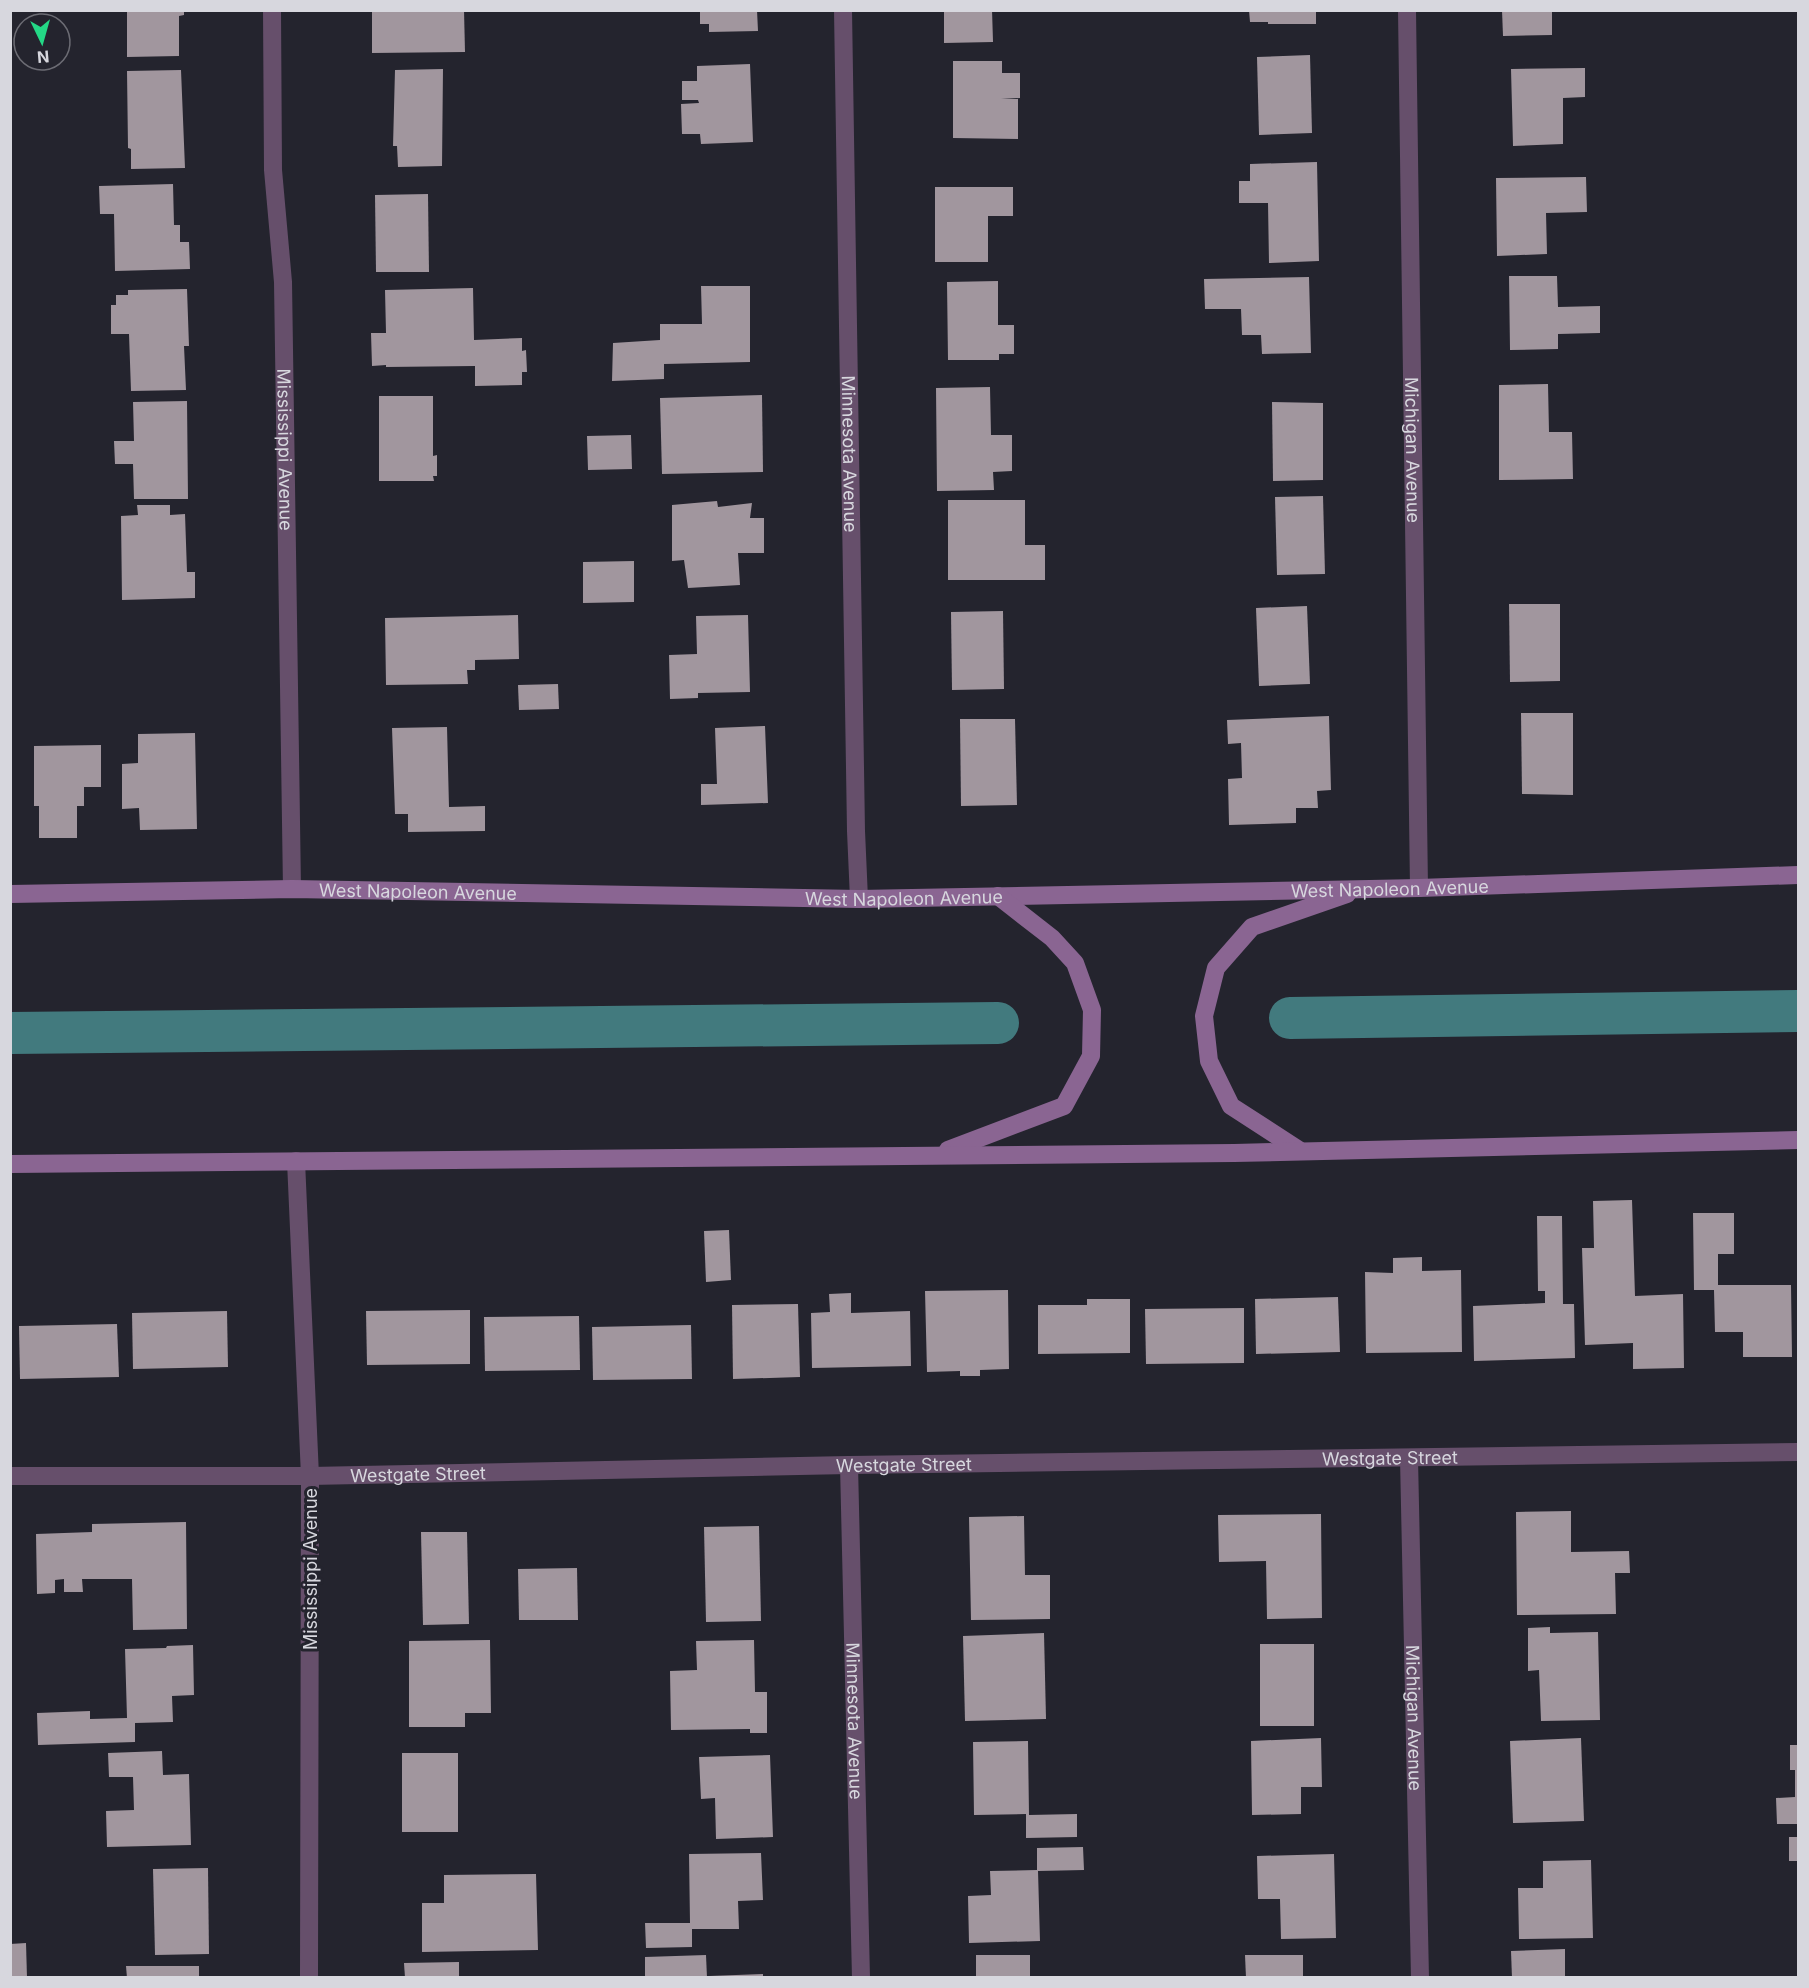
<svg xmlns="http://www.w3.org/2000/svg" width="1809" height="1988" font-family="Inter,sans-serif">
	<style>
		.lines { fill: none; stroke-linecap: round; stroke-linejoin: round }
		.canal { stroke: #427a7e; stroke-width: 42 }
		.building { fill: #a1969e }
		.street { stroke: #664f6b; stroke-width: 18 }
		.secondary { stroke: #8a6592; stroke-width: 18 }
		.labels { text-anchor: middle; dominant-baseline: central; stroke-width: 6; stroke-linejoin: round; paint-order: stroke }
		.street-label { font-size: 18px; fill: #d7d7de; stroke: #24242e }
	</style>
	<rect width="100%" height="100%" fill="#24242e"/>
	<g class="lines">
		<g class="canal">
			<polyline points="1290,1018 1798,1011"/>
			<polyline points="10,1033 998,1023"/>
		</g>
	</g>
	<g class="building">
		<polygon points="127,10 184,10 184,15 179,16 179,56 127,57"/>
		<polygon points="372,10 464,10 465,52 372,53"/>
		<polygon points="700,10 757,10 758,31 709,32 709,24 700,24"/>
		<polygon points="944,10 992,10 993,42 944,43"/>
		<polygon points="1249,10 1316,10 1316,24 1268,24 1268,22 1250,22"/>
		<polygon points="1502,10 1552,10 1552,35 1503,36"/>
		<polygon points="1310,55 1312,133 1259,135 1257,57"/>
		<polygon points="953,61 1002,61 1002,73 1020,73 1020,98 1001,99 1018,99 1018,139 953,138"/>
		<polygon points="750,64 753,142 701,144 700,134 682,134 681,104 699,103 698,100 682,100 682,81 697,81 697,66"/>
		<polygon points="1585,68 1585,97 1563,98 1563,144 1513,146 1511,69"/>
		<polygon points="443,69 442,166 398,167 397,146 393,146 395,70"/>
		<polygon points="181,70 185,168 131,169 131,149 128,148 127,71"/>
		<polygon points="1317,162 1319,261 1269,263 1268,203 1239,203 1239,181 1250,181 1250,164"/>
		<polygon points="1586,177 1587,212 1546,213 1547,254 1497,256 1496,178"/>
		<polygon points="173,184 174,225 180,225 180,242 189,242 190,269 115,271 114,214 100,214 99,186"/>
		<polygon points="935,187 1013,187 1013,216 988,216 988,262 935,262"/>
		<polygon points="428,194 429,272 376,272 375,195"/>
		<polygon points="1509,276 1557,276 1558,307 1600,306 1600,333 1558,334 1558,349 1510,350"/>
		<polygon points="1309,277 1311,353 1262,354 1261,335 1242,335 1241,309 1205,309 1204,279"/>
		<polygon points="998,281 998,325 1014,325 1014,354 999,354 999,360 948,360 947,282"/>
		<polygon points="701,286 750,286 750,362 664,364 664,379 612,381 613,343 660,340 660,324 702,324"/>
		<polygon points="473,288 474,340 522,338 522,351 526,350 527,372 522,372 522,385 475,386 475,366 386,367 386,365 372,366 371,333 386,333 385,290"/>
		<polygon points="187,289 189,346 184,346 186,390 131,391 129,334 111,334 111,305 116,305 116,295 128,295 128,290"/>
		<polygon points="1548,384 1549,432 1572,432 1573,479 1499,480 1499,385"/>
		<polygon points="990,387 991,435 1012,435 1012,471 993,472 994,490 937,491 936,388"/>
		<polygon points="762,395 763,472 662,474 660,398"/>
		<polygon points="379,396 433,396 433,456 437,455 437,476 433,476 434,481 379,481"/>
		<polygon points="187,401 188,499 134,499 133,464 115,464 114,441 134,441 133,402"/>
		<polygon points="1272,402 1323,403 1323,480 1273,481"/>
		<polygon points="631,435 632,469 588,470 587,436"/>
		<polygon points="1323,496 1325,574 1277,575 1275,497"/>
		<polygon points="948,500 1025,500 1025,545 1045,545 1045,580 948,580"/>
		<polygon points="717,501 718,507 752,503 750,518 764,518 764,553 738,553 740,585 688,588 684,560 672,561 672,505"/>
		<polygon points="137,505 170,505 170,515 185,514 187,572 195,572 195,598 122,600 121,516 138,515"/>
		<polygon points="634,561 634,602 583,603 583,562"/>
		<polygon points="1509,604 1560,604 1560,681 1510,682"/>
		<polygon points="1307,606 1310,684 1259,686 1256,608"/>
		<polygon points="1003,611 1004,689 952,690 951,612"/>
		<polygon points="518,615 519,659 475,660 475,670 467,670 468,684 386,685 385,618"/>
		<polygon points="748,615 750,692 698,693 698,698 670,699 669,655 697,654 696,616"/>
		<polygon points="558,684 559,709 519,710 518,685"/>
		<polygon points="1521,713 1573,713 1573,795 1522,794"/>
		<polygon points="1329,716 1331,790 1317,791 1318,808 1296,808 1296,823 1229,825 1228,779 1242,778 1241,743 1228,744 1227,720"/>
		<polygon points="960,719 1015,719 1017,805 961,806"/>
		<polygon points="765,726 768,803 701,805 701,784 717,784 715,728"/>
		<polygon points="447,727 449,807 485,806 485,831 408,832 408,814 395,814 392,728"/>
		<polygon points="195,733 197,829 140,830 139,808 122,809 122,764 138,763 138,734"/>
		<polygon points="101,745 101,787 84,787 84,806 77,806 77,838 39,838 39,806 34,806 34,746"/>
		<polygon points="1632,1200 1635,1296 1683,1294 1684,1368 1633,1369 1633,1343 1585,1345 1582,1248 1594,1248 1593,1201"/>
		<polygon points="1693,1213 1734,1213 1734,1254 1718,1254 1718,1285 1791,1285 1792,1357 1743,1357 1743,1332 1715,1332 1714,1290 1694,1290"/>
		<polygon points="1537,1216 1562,1216 1563,1304 1574,1304 1575,1358 1474,1361 1473,1306 1545,1303 1545,1291 1538,1291"/>
		<polygon points="729,1230 731,1280 706,1282 704,1231"/>
		<polygon points="1422,1257 1422,1271 1461,1270 1462,1352 1366,1353 1365,1272 1393,1273 1393,1258"/>
		<polygon points="1008,1290 1009,1369 980,1370 980,1376 960,1376 960,1371 927,1372 925,1291"/>
		<polygon points="851,1293 851,1313 910,1311 911,1366 812,1368 811,1313 830,1312 829,1294"/>
		<polygon points="1338,1297 1340,1352 1256,1354 1255,1299"/>
		<polygon points="1087,1299 1130,1299 1130,1353 1038,1354 1038,1305 1087,1305"/>
		<polygon points="798,1304 800,1377 733,1379 732,1305"/>
		<polygon points="1244,1308 1244,1363 1146,1364 1145,1309"/>
		<polygon points="470,1310 470,1364 367,1365 366,1311"/>
		<polygon points="227,1311 228,1367 133,1369 132,1313"/>
		<polygon points="579,1316 580,1370 485,1371 484,1317"/>
		<polygon points="117,1324 119,1377 20,1379 19,1326"/>
		<polygon points="691,1325 692,1379 593,1380 592,1327"/>
		<polygon points="1571,1511 1571,1552 1629,1551 1630,1573 1615,1573 1616,1614 1517,1615 1516,1512"/>
		<polygon points="1321,1514 1322,1618 1267,1619 1266,1561 1219,1562 1218,1515"/>
		<polygon points="1024,1516 1025,1575 1050,1575 1050,1619 971,1620 969,1517"/>
		<polygon points="186,1522 187,1629 133,1630 132,1579 82,1579 83,1592 64,1592 64,1579 55,1580 55,1593 37,1594 36,1534 92,1532 92,1524"/>
		<polygon points="759,1526 761,1621 706,1622 704,1527"/>
		<polygon points="421,1532 467,1532 469,1624 423,1625"/>
		<polygon points="577,1568 578,1620 519,1620 518,1569"/>
		<polygon points="1550,1627 1550,1633 1598,1632 1600,1720 1541,1721 1539,1670 1528,1671 1528,1628"/>
		<polygon points="1044,1633 1046,1719 965,1721 963,1636"/>
		<polygon points="490,1640 491,1713 465,1713 465,1727 409,1727 409,1641"/>
		<polygon points="754,1640 755,1692 767,1692 767,1733 750,1733 750,1729 671,1730 670,1671 697,1670 696,1641"/>
		<rect x="1260" y="1644" width="54" height="82"/>
		<polygon points="193,1645 194,1695 172,1696 173,1722 135,1723 135,1742 38,1745 37,1713 90,1711 90,1719 127,1718 125,1649 166,1648 167,1646"/>
		<polygon points="1321,1738 1322,1787 1301,1787 1301,1814 1252,1815 1251,1741"/>
		<polygon points="1581,1738 1584,1821 1513,1823 1510,1741"/>
		<polygon points="1028,1741 1029,1815 1077,1814 1077,1837 1026,1838 1026,1814 974,1815 973,1742"/>
		<polygon points="1790,1745 1798,1745 1798,1824 1777,1824 1776,1798 1795,1797 1795,1770 1790,1770"/>
		<polygon points="162,1751 163,1775 189,1774 191,1845 107,1847 106,1811 134,1810 133,1777 109,1777 108,1753"/>
		<rect x="402" y="1753" width="56" height="79"/>
		<polygon points="770,1755 773,1837 716,1839 715,1798 701,1799 699,1757"/>
		<rect x="1789" y="1837" width="9" height="24"/>
		<polygon points="1083,1847 1084,1870 1038,1871 1040,1941 969,1943 968,1896 991,1895 990,1871 1037,1870 1037,1848"/>
		<polygon points="761,1853 763,1900 738,1901 739,1929 692,1929 692,1947 646,1948 645,1923 690,1923 689,1854"/>
		<polygon points="1334,1854 1336,1938 1281,1939 1280,1899 1258,1899 1257,1856"/>
		<polygon points="1591,1860 1593,1938 1519,1939 1518,1888 1543,1888 1543,1861"/>
		<polygon points="208,1868 209,1954 155,1955 153,1869"/>
		<polygon points="536,1874 538,1950 422,1952 422,1903 444,1903 444,1875"/>
		<polygon points="26,1943 27,1978 10,1978 10,1944"/>
		<polygon points="1565,1949 1565,1978 1512,1978 1511,1951"/>
		<polygon points="706,1955 707,1978 645,1978 645,1957"/>
		<rect x="976" y="1955" width="54" height="23"/>
		<polygon points="1245,1955 1303,1955 1303,1978 1246,1978"/>
		<polygon points="459,1962 459,1978 405,1978 404,1963"/>
		<polygon points="126,1966 199,1966 199,1978 127,1978"/>
		<polygon points="763,1974 763,1978 709,1978 709,1976"/>
	</g>
	<g class="lines">
		<g class="street">
			<path id="s1" d="M272,10L273,170L283,282L292,889"/>
			<path id="s2" d="M843,10L856,831L859,899"/>
			<path id="s3" d="M1407,10L1419,888"/>
			<polyline points="296,1161 310,1476 309,1978"/>
			<path id="s4" d="M1409,1458L1420,1978"/>
			<path id="s5" d="M849,1465L861,1978"/>
			<path id="s6" d="M10,1476H310L849,1465L1798,1452"/>
		</g>
		<g class="secondary">
			<path id="s7" d="M10,894L292,889L859,899L1419,888L1798,875"/>
			<polyline points="948,1150 1064,1106 1091,1056 1092,1010 1075,963 1052,938 998,896"/>
			<polyline points="1299,1150 1231,1106 1209,1061 1204,1016 1216,968 1252,927 1347,894"/>
			<polyline points="10,1164 1234,1153 1798,1140"/>
		</g>
	</g>
	<g class="labels">
		<g class="street-label">
			<text stroke="none"><textPath href="#s1" startOffset="440">Mississippi Avenue</textPath></text>
			<text stroke="none"><textPath href="#s3" startOffset="440">Michigan Avenue</textPath></text>
			<text stroke="none"><textPath href="#s2" startOffset="444">Minnesota Avenue</textPath></text>
			<text stroke="none"><textPath href="#s7" startOffset="1380">West Napoleon Avenue</textPath></text>
			<text stroke="none"><textPath href="#s7" startOffset="408">West Napoleon Avenue</textPath></text>
			<text stroke="none"><textPath href="#s7" startOffset="894">West Napoleon Avenue</textPath></text>
			<text stroke="none"><textPath href="#s6" startOffset="1380">Westgate Street</textPath></text>
			<text stroke="none"><textPath href="#s6" startOffset="894">Westgate Street</textPath></text>
			<text stroke="none"><textPath href="#s6" startOffset="408">Westgate Street</textPath></text>
			<text transform="translate(310 1569) rotate(-90)">Mississippi Avenue</text>
			<text stroke="none"><textPath href="#s4" startOffset="260">Michigan Avenue</textPath></text>
			<text stroke="none"><textPath href="#s5" startOffset="256">Minnesota Avenue</textPath></text>
		</g>
	</g>
	<rect width="1809" height="1988" fill="none" stroke="#d7d7de" stroke-width="24"/>
	<g transform="translate(42 42) rotate(175)"><circle r="28" fill="#24242e" stroke="#6c6c74" stroke-width="1.5"/>
	<path d="M0-4.5L10 22L0 15L-10 22Z" fill="#24d886"/>
	<text y="-9" font-size="16" font-weight="bold" text-anchor="middle" fill="#d7d7de">N</text>
	</g>
</svg>
